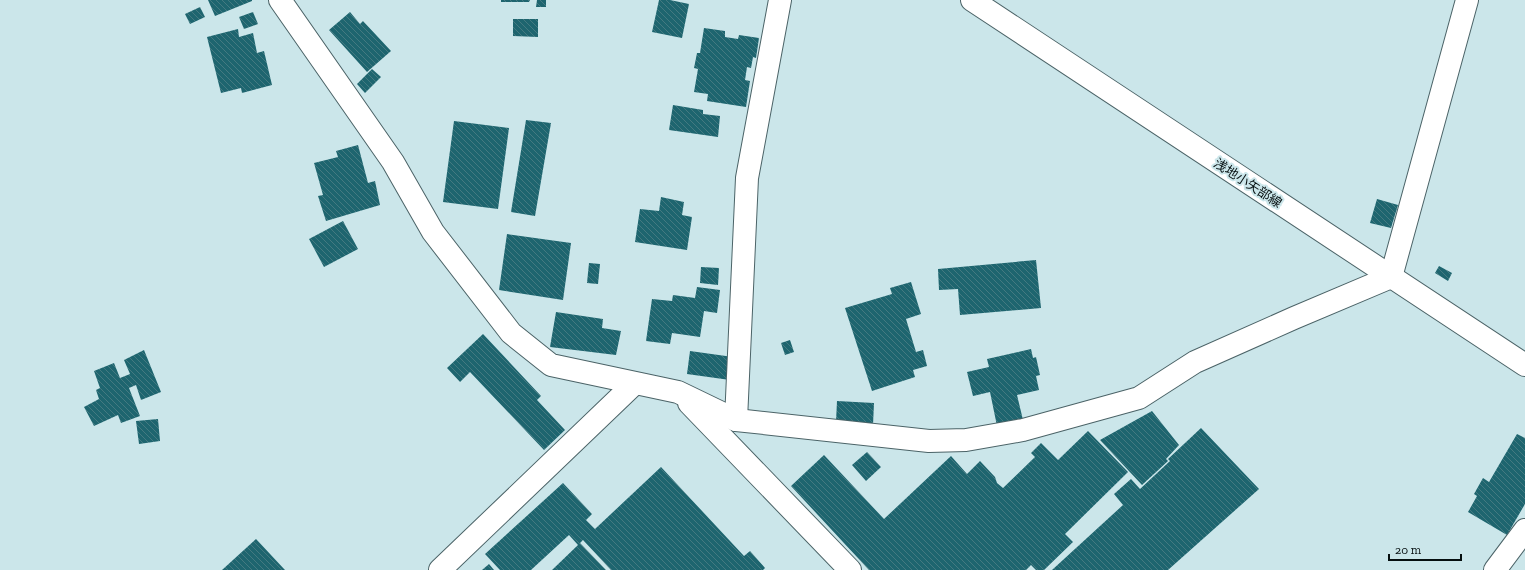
<svg xmlns="http://www.w3.org/2000/svg" width="1525" height="570" font-family="'Zilla Slab','Noto Sans JP',serif">
	<style>
		.building { fill: url(#building-back-hatch) }
		.lines { fill: none; stroke-linecap: round; stroke-linejoin: round }
		.street-casing { stroke: #4b6367; stroke-width: 24 }
		.secondary-casing { stroke: #4b6367; stroke-width: 24 }
		.street { stroke: #fff; stroke-width: 22 }
		.secondary { stroke: #fff; stroke-width: 22 }
		.labels { text-anchor: middle; dominant-baseline: central; stroke-width: 4; stroke-linejoin: round; paint-order: stroke }
		.street-label { font-size: 13px; fill: #050e0f; stroke: #cbe6ea }
	</style>
	<defs>
		<pattern id="building-back-hatch" width="6" height="6" patternUnits="userSpaceOnUse"><rect width="6" height="6" fill="#1e656f"/><path d="M-1 5l2 2M0 0l6 6M5-1l2 2" fill="none" stroke="#447a81"/></pattern>
	</defs>
	<rect width="100%" height="100%" fill="#cbe6ea"/>
	<g class="building">
		<polygon points="208,0 252,0 252,1 215,16"/>
		<polygon points="501,0 530,0 529,2 501,2"/>
		<polygon points="537,0 546,0 546,7 536,7"/>
		<polygon points="659,0 670,0 689,4 682,38 652,32"/>
		<polygon points="200,7 205,17 190,24 185,14"/>
		<polygon points="253,12 258,24 244,29 239,17"/>
		<polygon points="350,12 360,24 363,21 391,51 367,72 329,30"/>
		<polygon points="513,19 538,19 538,37 513,36"/>
		<polygon points="704,28 725,31 725,37 738,39 739,35 759,38 756,58 753,57 751,68 747,67 745,80 750,81 746,107 707,101 708,94 694,92 698,69 694,68 697,53 700,53"/>
		<polygon points="238,29 239,37 253,33 257,53 264,51 272,85 242,93 241,88 221,93 207,37"/>
		<polygon points="372,69 381,77 365,93 357,84"/>
		<polygon points="673,105 703,110 703,114 720,116 718,137 669,130"/>
		<polygon points="526,120 551,123 535,216 511,212"/>
		<polygon points="454,121 509,128 498,209 443,202"/>
		<polygon points="358,145 368,183 375,181 380,205 326,221 318,196 323,195 314,163 338,157 336,151"/>
		<polygon points="661,197 684,202 682,215 692,217 687,250 635,242 640,209 659,211"/>
		<polygon points="1377,199 1398,205 1391,228 1370,223"/>
		<polygon points="343,221 358,249 324,267 309,239"/>
		<polygon points="507,234 571,243 563,300 499,290"/>
		<polygon points="1036,260 1041,308 960,315 958,289 939,290 938,269"/>
		<polygon points="589,263 600,264 598,284 587,283"/>
		<polygon points="1439,266 1452,273 1448,281 1435,273"/>
		<polygon points="701,267 719,268 718,285 700,283"/>
		<polygon points="911,282 921,314 906,319 916,352 923,350 927,366 913,370 915,377 872,391 845,308 892,294 890,288"/>
		<polygon points="697,287 720,290 717,313 704,311 700,337 672,333 670,344 646,341 652,299 672,301 673,295 695,298"/>
		<polygon points="556,312 603,319 602,328 621,331 616,355 550,347"/>
		<polygon points="483,334 541,396 537,400 565,430 544,450 470,372 460,382 447,368"/>
		<polygon points="790,340 794,352 785,355 781,343"/>
		<polygon points="1031,349 1033,358 1036,357 1040,375 1036,376 1039,390 1017,395 1023,420 997,426 990,392 973,396 967,372 989,367 987,359"/>
		<polygon points="144,350 161,392 141,400 136,385 129,388 140,416 121,423 118,415 94,426 84,407 99,399 96,390 100,388 94,371 114,363 120,378 130,374 124,360"/>
		<polygon points="690,351 733,357 730,380 687,374"/>
		<polygon points="837,401 874,403 873,425 836,422"/>
		<polygon points="1152,411 1179,445 1166,459 1168,461 1142,485 1100,440"/>
		<polygon points="158,419 160,441 139,444 136,421"/>
		<polygon points="1201,428 1259,489 1168,570 1052,570 1123,505 1114,494 1131,479 1140,489 1170,461 1168,459"/>
		<polygon points="1088,431 1128,472 1065,534 1073,542 1044,570 1036,570 1031,565 1026,570 869,570 791,486 824,455 884,519 951,456 967,474 980,461 995,477 997,483 1003,488 1035,457 1031,453 1041,443 1058,460"/>
		<polygon points="1517,434 1525,438 1525,504 1507,535 1468,512 1477,496 1474,494 1483,478 1489,482"/>
		<polygon points="867,452 881,467 866,481 852,465"/>
		<polygon points="661,467 744,556 750,551 765,568 763,570 611,570 583,540 580,543 606,570 552,570 578,545 569,535 531,570 500,570 485,554 563,483 592,514 586,520 595,529"/>
		<polygon points="256,539 285,570 222,570"/>
		<polygon points="489,564 494,570 482,570"/>
	</g>
	<g class="lines">
		<g class="street-casing">
			<g id="street">
				<polyline points="280,0 393,162 433,232 511,333 551,365 678,392 736,420 929,441 966,440 1023,430 1139,398 1195,362 1294,318 1391,277 1467,0"/>
				<polyline points="689,403 850,570"/>
				<polyline points="736,420 747,178 780,0"/>
				<polyline points="440,570 634,384"/>
				<polyline points="1495,570 1525,530"/>
			</g>
		</g>
		<g class="secondary-casing">
			<polyline id="secondary" points="972,0 1525,365"/>
		</g>
		<use href="#street" class="street"/>
		<use href="#secondary" class="secondary"/>
	</g>
	<g class="labels">
		<g class="street-label">
			<text transform="translate(1248 183) rotate(33)">浅地小矢部線</text>
		</g>
	</g>
	<path d="M1389 554v6h72v-6" fill="none" stroke="#050e0f" stroke-width="2"/>
	<text x="1395" y="554" font-size="12" fill="#050e0f" stroke="#cbe6ea" stroke-width="3" paint-order="stroke">20 m</text>
</svg>
